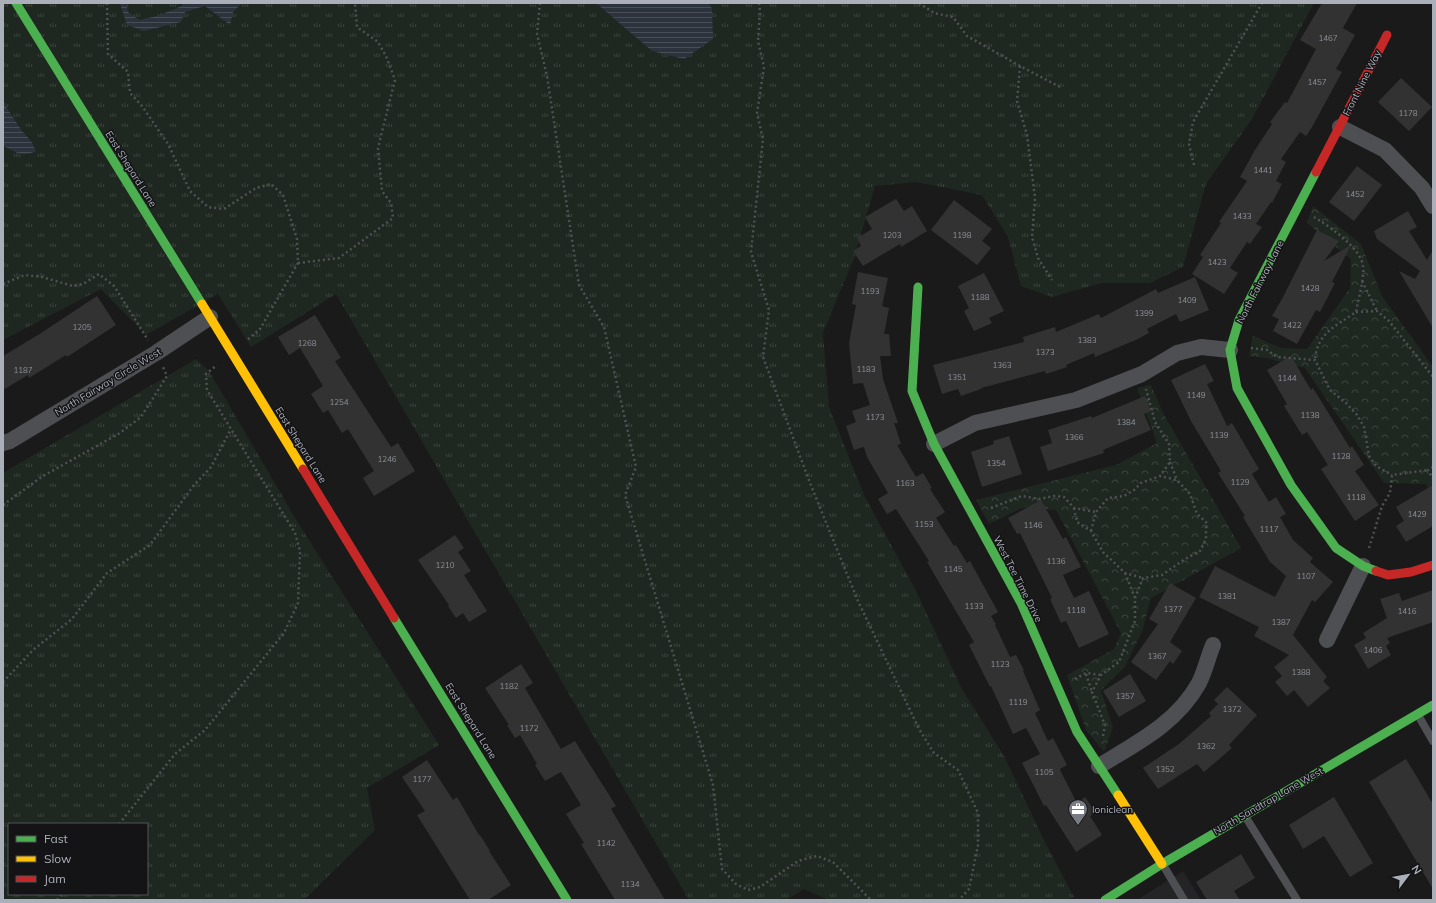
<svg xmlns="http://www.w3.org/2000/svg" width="1436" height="903" font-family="Mulish,sans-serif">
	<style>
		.built { fill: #242426 }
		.grass { fill: url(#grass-tufts); fill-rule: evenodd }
		.forest { fill: url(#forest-crowns) }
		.water { fill: url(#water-rules) }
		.building { fill: #323232 }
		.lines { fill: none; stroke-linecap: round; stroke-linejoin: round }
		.path { stroke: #505154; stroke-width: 2.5; stroke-dasharray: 2 3; stroke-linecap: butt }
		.lane { stroke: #4e4f53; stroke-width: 8 }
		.street { stroke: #4e4f53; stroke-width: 16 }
		.fast { stroke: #4caf50; stroke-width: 9 }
		.slow { stroke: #ffc107; stroke-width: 9 }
		.jam { stroke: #c62828; stroke-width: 9 }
		.labels { text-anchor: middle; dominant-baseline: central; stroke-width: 3; stroke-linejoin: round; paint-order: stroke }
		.number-label { font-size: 8px; fill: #8d9098 }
		.street-label { font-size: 10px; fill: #abafba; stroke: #141416 }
		.poi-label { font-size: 10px; fill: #abafba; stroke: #141416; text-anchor: start }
	</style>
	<defs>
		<pattern id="grass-tufts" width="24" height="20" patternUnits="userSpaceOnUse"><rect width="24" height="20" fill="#1f2721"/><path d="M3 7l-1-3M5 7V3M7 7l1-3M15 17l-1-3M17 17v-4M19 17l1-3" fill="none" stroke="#3d443f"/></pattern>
		<pattern id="forest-crowns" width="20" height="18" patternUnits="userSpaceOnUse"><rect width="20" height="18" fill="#1f2721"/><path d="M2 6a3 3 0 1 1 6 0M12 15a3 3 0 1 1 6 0" fill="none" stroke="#3d443f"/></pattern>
		<pattern id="water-rules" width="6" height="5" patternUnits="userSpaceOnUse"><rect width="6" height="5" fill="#2d333c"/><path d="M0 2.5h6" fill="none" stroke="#494e56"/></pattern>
	</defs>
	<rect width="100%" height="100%" fill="#1a1a1a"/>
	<polygon class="built" points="1183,871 1201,900 1137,900"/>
	<g class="grass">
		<polygon points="3,3 1314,3 1252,119 1206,184 1183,267 1150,283 1102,283 1052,297 1021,286 1008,237 982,195 916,182 875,186 854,258 823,333 829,407 864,495 916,591 962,689 1004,756 1046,844 1074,897 1069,900 829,900 804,889 786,900 689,900 336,294 251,347 218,294 146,335 101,289 3,340"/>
		<path d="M196,359L209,371L300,526L439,745L367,788L375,830L304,900H3V473ZM9,824H147V894H9Z"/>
	</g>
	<g class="forest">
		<polygon points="1313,206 1361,244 1382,296 1433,367 1433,495 1426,484 1384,483 1305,368 1266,358 1249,356 1253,336 1281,348 1307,349 1350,288 1351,259 1307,223"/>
		<polygon points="1151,385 1163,413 1241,548 1151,598 1142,632 1124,668 1101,690 1113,728 1104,752 1086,730 1067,675 1114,649 1121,633 1056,510 1024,507 989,524 976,500 1116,465 1157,443 1137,388"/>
	</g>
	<g class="water">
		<polygon points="120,3 126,3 128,12 139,20 157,16 182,6 183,3 242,3 233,12 230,25 205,6 185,12 181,22 144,31 127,25"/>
		<polygon points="596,3 709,3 712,9 713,39 684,59 652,51"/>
		<path d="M3,102L22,131L31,141L36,151C21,158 17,152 3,146Z"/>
	</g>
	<g class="building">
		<polygon points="1322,3 1357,3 1343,28 1355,35 1336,69 1342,72 1312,127 1306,136 1300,132 1281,159 1286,162 1276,181 1282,184 1272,203 1271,202 1256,224 1262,227 1250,244 1247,242 1230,268 1238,273 1224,294 1192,274 1203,257 1200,255 1221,223 1219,222 1247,181 1240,177 1255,150 1272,124 1270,122 1285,102 1287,103 1316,49 1300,40"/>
		<polygon points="1401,78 1432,107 1409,131 1378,102"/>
		<polygon points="1357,166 1382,185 1354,221 1329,202"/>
		<polygon points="896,199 904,211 912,206 927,231 901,247 900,244 863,266 853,251 861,246 857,238 872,229 865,217"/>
		<polygon points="954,200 992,229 982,241 991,248 977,265 931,230"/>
		<polygon points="1408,211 1417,227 1409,231 1427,260 1433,250 1433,328 1399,271 1415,279 1420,271 1377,239 1374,231"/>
		<polygon points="1317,230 1339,241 1324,261 1351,245 1332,282 1335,283 1320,312 1316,310 1297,344 1273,331 1279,319 1272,316 1282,299"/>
		<polygon points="858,272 888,278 882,306 889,308 884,334 889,334 891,356 880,356 883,379 898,423 894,423 901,444 897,445 916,477 923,473 932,488 930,489 945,512 936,518 954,546 956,545 967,563 970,561 998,612 991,616 996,624 995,625 1010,657 1016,655 1024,670 1023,671 1040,710 1035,713 1048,741 1053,738 1067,765 1060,769 1060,770 1077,803 1085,797 1096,813 1090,816 1102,835 1076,852 1046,805 1044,806 1022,763 1040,754 1026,728 1013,734 991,686 990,687 969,645 974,642 927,562 929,561 896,509 887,514 878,499 888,493 867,457 864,447 854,450 846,426 856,422 852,411 870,405 863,383 853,384 849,343 856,305 852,304"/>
		<polygon points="984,273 1004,311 989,318 992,323 974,331 964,311 969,308 958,286"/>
		<polygon points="1195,277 1209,310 1180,322 1176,314 1147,329 1149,333 1138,339 1095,357 1094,353 1066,365 1067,367 1046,374 1045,371 981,388 981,389 961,396 958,389 942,394 933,365 1024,342 1023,337 1055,327 1056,332 1099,314 1101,318 1156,289 1158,293"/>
		<polygon points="97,296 116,325 67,357 66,355 29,378 28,375 3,390 3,356 38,335"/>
		<polygon points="315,315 341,358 335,361 391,447 398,443 415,471 374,496 363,478 374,471 348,429 342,433 328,410 323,413 311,394 323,386 300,348 289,355 278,337"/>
		<polygon points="1291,356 1311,390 1313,388 1350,448 1352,446 1364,465 1355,471 1379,505 1355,521 1321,469 1328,465 1307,432 1302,435 1284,406 1287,404 1267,370"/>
		<polygon points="1205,364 1214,381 1207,384 1227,426 1232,423 1259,469 1252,474 1269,502 1276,497 1286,514 1280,517 1293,540 1313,558 1310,562 1333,582 1315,602 1312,600 1293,635 1327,677 1323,681 1330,688 1308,707 1294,690 1287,696 1275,682 1282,676 1274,667 1289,655 1254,636 1259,627 1199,597 1215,566 1275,597 1286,576 1270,562 1243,517 1245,516 1218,473 1221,471 1191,421 1171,380"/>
		<polygon points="1145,396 1151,411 1144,414 1151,430 1103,450 1104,453 1048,471 1040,447 1052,443 1048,430 1091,416 1092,418"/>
		<polygon points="1009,436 1022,474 982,487 971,452 994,444 993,441"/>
		<polygon points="1433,485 1433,526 1406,542 1396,526 1404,521 1396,507"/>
		<polygon points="1041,500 1063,539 1066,537 1081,567 1063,575 1074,598 1089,591 1109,634 1079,648 1066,621 1061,623 1050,599 1052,598 1020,533 1017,534 1008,518"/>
		<polygon points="455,535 464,548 458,552 471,571 464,575 487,611 469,622 463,613 456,618 448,606 449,605 418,560"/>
		<polygon points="1170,583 1196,598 1170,642 1182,651 1173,664 1170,661 1156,680 1131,662 1158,624 1149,619"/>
		<polygon points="1433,590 1433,622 1387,638 1390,643 1386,646 1391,655 1368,669 1354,645 1366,638 1363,633 1387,618 1380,599 1399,593 1402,601"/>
		<polygon points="521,664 533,683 525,688 561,749 575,741 616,806 611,809 665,900 615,900 581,844 584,843 566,814 581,805 561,772 545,781 535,765 537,764 520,735 515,738 507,725 509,725 485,688"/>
		<polygon points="1130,674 1146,701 1119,717 1103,691"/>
		<polygon points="1227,687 1257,715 1229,745 1232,748 1204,772 1197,764 1158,789 1143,768 1179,744 1211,716 1209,713 1218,704 1214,700"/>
		<polygon points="1406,759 1433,804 1433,889 1369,782"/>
		<polygon points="427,760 453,800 457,797 479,835 480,835 490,851 489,851 511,885 488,900 470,900 417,815 425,811 402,777"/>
		<polygon points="1334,797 1373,863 1350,877 1324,836 1303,849 1289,825"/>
		<polygon points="1241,854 1255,878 1234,891 1240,900 1207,900 1196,882"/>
	</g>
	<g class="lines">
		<g class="path">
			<polyline points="107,3 108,54 128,72 130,93 142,106 168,144 190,191 208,207 224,209 256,188 271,184 283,195 297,239 298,263 260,329 246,341"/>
			<polyline points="540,3 537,34 547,76 579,285 604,327 636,467 625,495 713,785 722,869 736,884 748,890 760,887 798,861 817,856 833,862 871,900"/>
			<polyline points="759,3 760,11 758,41 764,67 757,113 763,139 751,252 769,310 763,357 810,483 858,601 919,729 934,753 958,770 978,813 978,845 969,889 959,900"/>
			<polyline points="919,3 934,13 953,17 967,36 1020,66 1060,87"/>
			<polyline points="1020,66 1017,101 1027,135 1035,198 1032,237 1038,258 1052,280"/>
			<polyline points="1194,165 1189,144 1193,122 1262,3"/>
			<path d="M1314,217C1329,226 1361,248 1363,266C1365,277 1358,300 1356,312C1336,326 1317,333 1315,360"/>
			<polyline points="298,263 339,258 393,218 391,203 382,191 378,148 395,80 386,56 378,42 357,27 355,3"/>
			<polyline points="1362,281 1377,311"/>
			<polyline points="3,284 25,275 42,277 73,286 83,284 99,274 114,286 148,340"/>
			<polyline points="1356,312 1377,311 1389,321 1433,377"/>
			<polyline points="1251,348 1267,350 1277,357 1315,360 1330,390 1346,403 1357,415 1364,427 1369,456 1376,466 1392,475"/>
			<polyline points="1170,462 1177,480"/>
			<polyline points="1433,467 1428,470 1433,479"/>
			<polyline points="3,505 43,476 120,433 141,417 167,376 163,367"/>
			<polyline points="991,508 1022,496 1040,499 1054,496 1064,497 1074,508 1096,512"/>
			<polyline points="1074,508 1077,522 1091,531 1103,552 1125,573 1143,578"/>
			<polyline points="1091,531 1096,512 1108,498 1124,496 1134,490 1141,483 1160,476 1170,462 1169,444 1155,422 1146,389"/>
			<polyline points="1369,548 1382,506 1390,493 1392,475 1428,470"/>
			<polyline points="1125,573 1135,598"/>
			<polyline points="1086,674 1092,692"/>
			<polyline points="1075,679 1086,673 1101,675"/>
			<polyline points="3,682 33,650 72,619 107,573 150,545 194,485 211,467 231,429"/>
			<polyline points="1103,736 1105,725 1092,692 1101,675 1119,662 1135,621 1135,598 1143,578 1162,575 1185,559 1200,551 1206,539 1206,522 1197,514 1190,494 1177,480 1160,476"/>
			<polyline points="119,824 175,754 205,730 284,633 298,603 300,551 295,533 207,390 206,374 217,365"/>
			<polyline points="57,900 62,894"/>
		</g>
		<g class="lane">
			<polyline points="1418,715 1433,741"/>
			<polyline points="1245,816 1297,900"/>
			<polyline points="1163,865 1184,900"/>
		</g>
		<g class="street">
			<polyline points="1340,127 1385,150 1422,188 1433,206"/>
			<polyline points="3,443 10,441 156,353 210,317"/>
			<polyline points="934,444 975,423 1076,400 1142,374 1177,353 1201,347 1230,350"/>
			<polyline points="1327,640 1363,566"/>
			<path d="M1099,766C1137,743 1177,723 1199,683C1205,671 1208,657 1213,645"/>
		</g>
		<g class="fast">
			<polyline points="16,3 202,304"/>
			<polyline points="1316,172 1239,320 1230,350 1237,388 1291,485 1336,548 1363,566 1376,571"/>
			<polyline points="918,287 912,391 934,444 1021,603 1077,732 1118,795"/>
			<polyline points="394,618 567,900"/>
			<polyline points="1105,900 1162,864 1433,705"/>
		</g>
		<g class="slow">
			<polyline points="202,304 303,469"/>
			<polyline points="1118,795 1162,864"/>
		</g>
		<g class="jam">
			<polyline points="1316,172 1387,35"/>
			<polyline points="303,469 394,618"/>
			<polyline points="1376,571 1388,575 1411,572 1433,565"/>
		</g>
	</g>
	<defs>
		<g id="office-pin" transform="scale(1)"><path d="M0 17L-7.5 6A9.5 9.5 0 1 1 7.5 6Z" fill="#787b82" stroke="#141416"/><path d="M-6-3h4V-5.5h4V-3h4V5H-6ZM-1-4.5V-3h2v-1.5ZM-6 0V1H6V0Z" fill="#fff"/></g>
	</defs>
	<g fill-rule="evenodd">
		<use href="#office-pin" x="1078" y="809"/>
	</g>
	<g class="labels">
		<g class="number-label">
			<text x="1328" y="38">1467</text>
			<text x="1317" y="82">1457</text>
			<text x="1408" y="113">1178</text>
			<text x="1263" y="170">1441</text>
			<text x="1355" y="194">1452</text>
			<text x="1242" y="216">1433</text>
			<text x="892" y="235">1203</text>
			<text x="962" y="235">1198</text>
			<text x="1217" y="262">1423</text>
			<text x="1310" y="288">1428</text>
			<text x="870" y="291">1193</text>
			<text x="980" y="297">1188</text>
			<text x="1187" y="300">1409</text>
			<text x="1144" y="313">1399</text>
			<text x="1292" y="325">1422</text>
			<text x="82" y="327">1205</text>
			<text x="1087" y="340">1383</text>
			<text x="307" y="343">1268</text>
			<text x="1045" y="352">1373</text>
			<text x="1002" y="365">1363</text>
			<text x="866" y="369">1183</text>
			<text x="23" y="370">1187</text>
			<text x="957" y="377">1351</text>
			<text x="1287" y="378">1144</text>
			<text x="1196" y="395">1149</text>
			<text x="339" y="402">1254</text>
			<text x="1310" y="415">1138</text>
			<text x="875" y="417">1173</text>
			<text x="1126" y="422">1384</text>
			<text x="1219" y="435">1139</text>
			<text x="1074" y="437">1366</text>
			<text x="1341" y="456">1128</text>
			<text x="387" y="459">1246</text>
			<text x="996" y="463">1354</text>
			<text x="1240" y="482">1129</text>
			<text x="905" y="483">1163</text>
			<text x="1356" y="497">1118</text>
			<text x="1417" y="514">1429</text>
			<text x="924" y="524">1153</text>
			<text x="1033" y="525">1146</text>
			<text x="1269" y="529">1117</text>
			<text x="1056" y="561">1136</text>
			<text x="445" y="565">1210</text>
			<text x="953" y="569">1145</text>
			<text x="1306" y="576">1107</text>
			<text x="1227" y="596">1381</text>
			<text x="974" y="606">1133</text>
			<text x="1173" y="609">1377</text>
			<text x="1076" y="610">1118</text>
			<text x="1407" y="611">1416</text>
			<text x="1281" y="622">1387</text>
			<text x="1373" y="650">1406</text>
			<text x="1157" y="656">1367</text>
			<text x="1000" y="664">1123</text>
			<text x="1301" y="672">1388</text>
			<text x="509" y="686">1182</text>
			<text x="1125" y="696">1357</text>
			<text x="1018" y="702">1119</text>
			<text x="1232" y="709">1372</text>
			<text x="529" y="728">1172</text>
			<text x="1206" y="746">1362</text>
			<text x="1165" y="769">1352</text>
			<text x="1044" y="772">1105</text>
			<text x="422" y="779">1177</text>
			<text x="606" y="843">1142</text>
			<text x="630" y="884">1134</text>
		</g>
		<g class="street-label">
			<text transform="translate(1362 83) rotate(-63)">Front Nine Way</text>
			<text transform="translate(131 169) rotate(58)">East Shepard Lane</text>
			<text transform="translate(1260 282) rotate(-63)">North Fairway Lane</text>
			<text transform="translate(108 382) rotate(-31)">North Fairway Circle West</text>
			<text transform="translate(301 445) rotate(58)">East Shepard Lane</text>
			<text transform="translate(1018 579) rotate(63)">West Tee Time Drive</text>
			<text transform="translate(471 721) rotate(58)">East Shepard Lane</text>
			<text transform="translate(1268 801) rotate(-30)">North Sandtrap Lane West</text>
		</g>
		<g class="poi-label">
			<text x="1092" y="809">Ioniclean</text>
		</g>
	</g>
	<rect width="1436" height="903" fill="none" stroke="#abafba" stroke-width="8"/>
	<rect x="8" y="823" width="140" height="72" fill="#141416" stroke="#505258"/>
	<rect x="16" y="836" width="20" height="6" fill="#4caf50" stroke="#505258"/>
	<text x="44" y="843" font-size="12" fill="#abafba">Fast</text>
	<rect x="16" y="856" width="20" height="6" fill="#ffc107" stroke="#505258"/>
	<text x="44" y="863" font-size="12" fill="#abafba">Slow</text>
	<rect x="16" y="876" width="20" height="6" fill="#c62828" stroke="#505258"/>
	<text x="44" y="883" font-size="12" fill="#abafba">Jam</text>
	<g transform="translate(1408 875) rotate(58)" stroke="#141416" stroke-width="3" paint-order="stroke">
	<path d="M0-3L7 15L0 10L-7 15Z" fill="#abafba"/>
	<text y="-6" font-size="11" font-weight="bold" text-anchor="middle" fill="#abafba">N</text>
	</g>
</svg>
